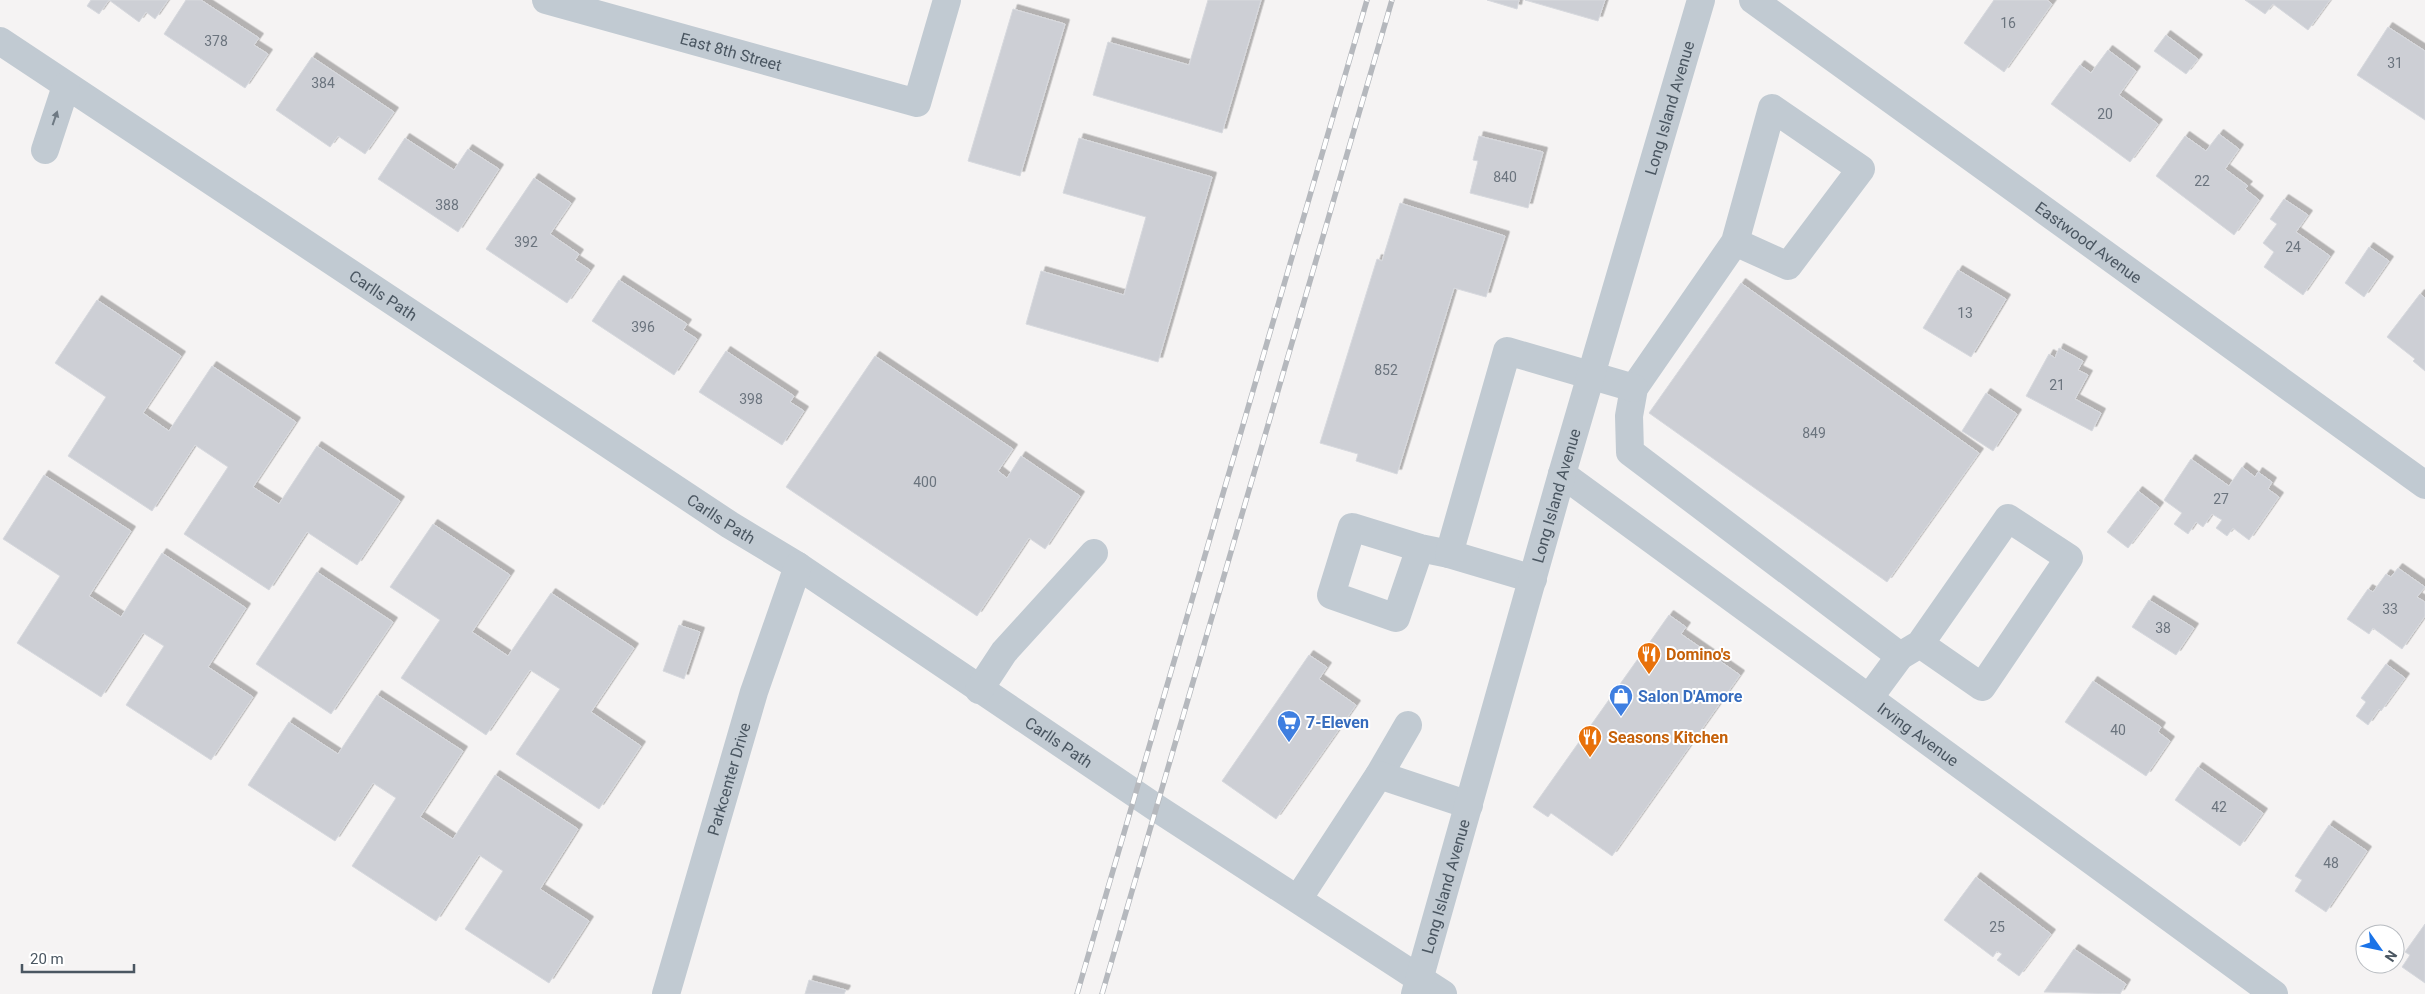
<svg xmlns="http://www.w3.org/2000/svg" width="2425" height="994" font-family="Roboto,sans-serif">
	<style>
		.building { fill: #cdcfd5; stroke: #d7d9de; filter: url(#shadow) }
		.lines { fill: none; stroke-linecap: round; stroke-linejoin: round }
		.minor { stroke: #c1cad2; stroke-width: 28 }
		.rail-casing { stroke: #b5b8bd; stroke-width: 5.5 }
		.rail { stroke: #fff; stroke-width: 4; stroke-dasharray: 11; stroke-linecap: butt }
		.oneway { fill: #6e7983 }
		.labels { text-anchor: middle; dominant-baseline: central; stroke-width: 4; stroke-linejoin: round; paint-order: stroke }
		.number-label { font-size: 14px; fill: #6b747e }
		.street-label { font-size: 16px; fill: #4a5661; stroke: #fff }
		.food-label { font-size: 16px; font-weight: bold; fill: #c56008; stroke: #fff; text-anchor: start }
		.shop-label { font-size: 16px; font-weight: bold; fill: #366cbe; stroke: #fff; text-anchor: start }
	</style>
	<defs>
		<filter id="shadow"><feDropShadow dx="4.5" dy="-4.5" stdDeviation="0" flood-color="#0004"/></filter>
	</defs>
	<rect width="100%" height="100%" fill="#f5f3f3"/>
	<g class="building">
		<polygon points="91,0 168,0 155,19 146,12 139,22 109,0 99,14 87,6"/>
		<polygon points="186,0 201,0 259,38 254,45 268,54 245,88 164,34"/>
		<polygon points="1208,0 1261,0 1222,133 1093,95 1108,42 1189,65"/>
		<polygon points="1487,0 1519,0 1517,9"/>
		<polygon points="1525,0 1605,0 1598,21"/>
		<polygon points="1994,0 2047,0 2052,4 2004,72 1964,43"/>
		<polygon points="2245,0 2330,0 2308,30 2273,4 2265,14"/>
		<polygon points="1013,9 1065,24 1020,176 968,161"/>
		<polygon points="2388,27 2425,51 2425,120 2357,75"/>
		<polygon points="2166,35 2198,59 2186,74 2154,51"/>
		<polygon points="2108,50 2136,71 2119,95 2158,124 2130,162 2051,104 2080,65 2091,73"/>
		<polygon points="312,57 394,112 365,154 338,136 330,147 276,110"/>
		<polygon points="2219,134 2239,149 2225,169 2248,186 2245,189 2259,200 2234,235 2156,176 2185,136 2206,151"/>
		<polygon points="1479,136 1543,152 1528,208 1470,193 1478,161 1473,160"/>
		<polygon points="405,138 454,170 468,149 499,169 458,232 378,179"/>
		<polygon points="1079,138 1212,177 1158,362 1026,324 1041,271 1124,295 1146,217 1063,193"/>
		<polygon points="534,178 571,203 550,234 579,254 575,260 590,270 567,303 486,249"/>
		<polygon points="2284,199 2308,215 2296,232 2330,256 2303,295 2264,267 2274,252 2263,243 2277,224 2270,219"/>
		<polygon points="1400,203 1505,236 1486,297 1454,288 1397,474 1356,461 1358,454 1320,443 1377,259 1382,261"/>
		<polygon points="2369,247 2389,261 2364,297 2345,283"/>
		<polygon points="1958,270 2006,299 1971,357 1923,328"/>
		<polygon points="619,280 687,324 683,330 697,339 674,375 592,321"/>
		<polygon points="1741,283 1979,453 1887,582 1649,413"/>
		<polygon points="2420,294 2425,298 2425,371 2413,361 2415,359 2387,337"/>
		<polygon points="97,300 181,356 143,413 169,431 212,366 296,422 253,487 279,504 317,446 400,501 357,565 307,532 269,590 184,534 228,467 195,445 152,511 68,456 106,397 55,363"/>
		<polygon points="2059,348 2083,361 2078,370 2088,375 2075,399 2101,413 2092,431 2026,396 2049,354 2055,358"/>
		<polygon points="726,351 794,396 790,402 804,411 782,445 699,392"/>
		<polygon points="875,356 1013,449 998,471 1007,478 1021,456 1080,496 1045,549 1029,538 977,616 786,487"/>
		<polygon points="1986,393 2017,414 1993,451 1962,431"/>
		<polygon points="2191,459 2229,486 2242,467 2255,477 2258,472 2272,482 2268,489 2279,497 2249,540 2233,528 2227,536 2216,528 2222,520 2212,514 2203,527 2196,522 2188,534 2174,524 2182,513 2164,500"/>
		<polygon points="44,475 131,531 89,596 121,617 162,553 246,608 208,667 253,697 211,760 126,705 164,646 143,633 101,697 17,643 60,576 3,539"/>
		<polygon points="2138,491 2159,507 2128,548 2107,532"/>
		<polygon points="433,524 510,575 472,632 508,656 551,593 634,648 591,712 641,746 599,809 516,754 560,689 530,670 486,735 401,678 440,620 390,587"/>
		<polygon points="2398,568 2425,587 2417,597 2425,602 2425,616 2402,649 2373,628 2369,634 2347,619 2368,589 2373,592 2386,574 2391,577"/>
		<polygon points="317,572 393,622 331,714 256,664"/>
		<polygon points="2149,600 2194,628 2176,655 2132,627"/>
		<polygon points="1669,615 1686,627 1681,634 1740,675 1612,856 1551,813 1548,817 1533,807"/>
		<polygon points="679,625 700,632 684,679 663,671"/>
		<polygon points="1309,655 1327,667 1319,679 1356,705 1276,819 1222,781"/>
		<polygon points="2386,664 2405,678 2381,711 2379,709 2368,725 2356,716 2366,702 2361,698"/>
		<polygon points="2093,681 2161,727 2158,732 2170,741 2146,776 2065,722"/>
		<polygon points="377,695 463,751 420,817 453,839 495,775 578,829 540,889 589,921 549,983 465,929 503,871 479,855 436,921 352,866 396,798 373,783 335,841 248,785 289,722 338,754"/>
		<polygon points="2198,767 2263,813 2240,846 2175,800"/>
		<polygon points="2329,825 2367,851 2326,912 2295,891 2302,880 2295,876"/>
		<polygon points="1976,877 2051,934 2019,976 1997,960 2002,954 1997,951 1993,957 1944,920"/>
		<polygon points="2425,924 2425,983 2402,967 2410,955 2405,952"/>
		<polygon points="2074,949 2126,984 2120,994 2044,992"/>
		<polygon points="809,980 846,990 844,994 805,994"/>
	</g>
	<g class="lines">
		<g class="minor">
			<path id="s1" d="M546,0L917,103L947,0"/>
			<path id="s2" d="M1753,0L2425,485"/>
			<path id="s3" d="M0,41L730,525L798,566L1155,807L1443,994"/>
			<polyline points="45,150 66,86"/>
			<polyline points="1735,242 1772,108 1861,169 1788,266 1735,242 1634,388 1629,416 1630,452 1900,656"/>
			<path id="s4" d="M1562,474L2274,994"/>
			<polyline points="1420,548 1396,618 1331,595 1352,527 1420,548 1449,554"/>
			<polyline points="1533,579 1449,554 1507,351 1634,388"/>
			<polyline points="979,690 1004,652 1094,553"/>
			<polyline points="1869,698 1900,656 1920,644 2008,518 2069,558 1982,687 1920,644"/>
			<polyline points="1379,775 1408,725"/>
			<polyline points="1298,899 1379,775 1469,805"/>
			<path id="s5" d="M666,994L754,692L798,566"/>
			<path id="s6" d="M1415,994L1562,474L1701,0"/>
		</g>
		<g class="rail-casing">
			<g id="rail">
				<polyline points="1077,994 1367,0"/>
				<polyline points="1102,994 1392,0"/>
			</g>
		</g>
		<use href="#rail" class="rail"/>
	</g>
	<defs><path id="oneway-solid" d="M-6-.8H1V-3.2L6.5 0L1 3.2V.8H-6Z" transform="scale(1.25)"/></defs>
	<use class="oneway" href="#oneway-solid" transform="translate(55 118) rotate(-71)"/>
	<defs>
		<g id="restaurant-pin" transform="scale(1.25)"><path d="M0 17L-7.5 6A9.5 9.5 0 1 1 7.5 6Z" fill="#e8710a" stroke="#fff"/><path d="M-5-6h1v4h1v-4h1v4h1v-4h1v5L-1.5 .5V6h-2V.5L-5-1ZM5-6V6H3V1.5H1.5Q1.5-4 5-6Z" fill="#fff"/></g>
		<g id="shop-pin" transform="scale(1.25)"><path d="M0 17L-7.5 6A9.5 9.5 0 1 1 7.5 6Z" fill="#3f7fe0" stroke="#fff"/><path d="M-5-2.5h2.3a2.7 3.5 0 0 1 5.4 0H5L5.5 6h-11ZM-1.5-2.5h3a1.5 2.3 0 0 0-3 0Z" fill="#fff"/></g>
		<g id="supermarket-pin" transform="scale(1.25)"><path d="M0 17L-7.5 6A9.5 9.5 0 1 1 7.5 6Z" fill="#3f7fe0" stroke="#fff"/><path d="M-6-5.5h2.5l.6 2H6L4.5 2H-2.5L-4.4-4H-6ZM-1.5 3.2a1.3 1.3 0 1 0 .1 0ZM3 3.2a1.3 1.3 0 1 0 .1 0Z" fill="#fff"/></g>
	</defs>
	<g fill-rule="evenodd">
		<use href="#restaurant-pin" x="1649" y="654"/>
		<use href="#shop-pin" x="1621" y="696"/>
		<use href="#supermarket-pin" x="1289" y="722"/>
		<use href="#restaurant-pin" x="1590" y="737"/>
	</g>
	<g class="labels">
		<g class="number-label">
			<text x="2008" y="23">16</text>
			<text x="216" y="41">378</text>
			<text x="2395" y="63">31</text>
			<text x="323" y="83">384</text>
			<text x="2105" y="114">20</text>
			<text x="1505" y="177">840</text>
			<text x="2202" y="181">22</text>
			<text x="447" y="205">388</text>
			<text x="526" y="242">392</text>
			<text x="2293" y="247">24</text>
			<text x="1965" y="313">13</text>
			<text x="643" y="327">396</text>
			<text x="1386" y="370">852</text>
			<text x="2057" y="385">21</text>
			<text x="751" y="399">398</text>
			<text x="1814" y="433">849</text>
			<text x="925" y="482">400</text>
			<text x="2221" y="499">27</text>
			<text x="2390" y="609">33</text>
			<text x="2163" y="628">38</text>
			<text x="2118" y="730">40</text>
			<text x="2219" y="807">42</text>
			<text x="2331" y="863">48</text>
			<text x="1997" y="927">25</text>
		</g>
		<g class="street-label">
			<text stroke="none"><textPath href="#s1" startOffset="192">East 8th Street</textPath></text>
			<text stroke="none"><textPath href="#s6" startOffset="922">Long Island Avenue</textPath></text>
			<text stroke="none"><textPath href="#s2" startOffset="414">Eastwood Avenue</textPath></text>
			<text stroke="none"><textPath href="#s3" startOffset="460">Carlls Path</textPath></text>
			<text stroke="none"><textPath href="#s6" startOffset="518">Long Island Avenue</textPath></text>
			<text stroke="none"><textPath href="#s3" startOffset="865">Carlls Path</textPath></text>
			<text stroke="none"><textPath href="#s4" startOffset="441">Irving Avenue</textPath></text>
			<text stroke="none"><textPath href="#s3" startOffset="1270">Carlls Path</textPath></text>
			<text stroke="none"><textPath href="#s5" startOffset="224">Parkcenter Drive</textPath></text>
			<text stroke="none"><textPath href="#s6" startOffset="112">Long Island Avenue</textPath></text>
		</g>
		<g class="food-label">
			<text x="1666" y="654">Domino's</text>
			<text x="1608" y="737">Seasons Kitchen</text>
		</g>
		<g class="shop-label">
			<text x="1638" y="696">Salon D'Amore</text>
			<text x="1306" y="722">7-Eleven</text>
		</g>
	</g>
	<g transform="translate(2380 949) rotate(123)"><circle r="24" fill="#ffffff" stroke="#b7bbc0"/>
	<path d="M0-4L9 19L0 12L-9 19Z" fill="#1a73e8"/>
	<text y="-8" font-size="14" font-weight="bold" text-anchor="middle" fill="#4a5661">N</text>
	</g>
	<path d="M22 964v8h112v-8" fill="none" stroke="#4a5661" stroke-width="2.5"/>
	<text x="30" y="964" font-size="15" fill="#4a5661" stroke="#ffffff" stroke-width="4" paint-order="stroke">20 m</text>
</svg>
